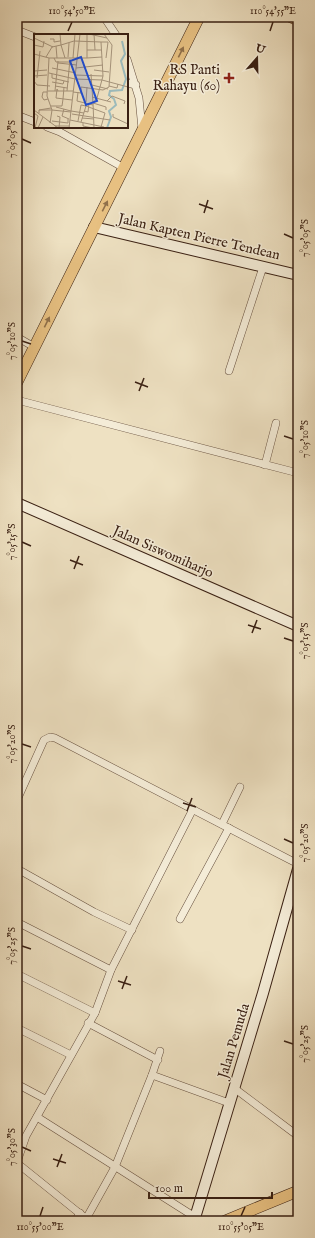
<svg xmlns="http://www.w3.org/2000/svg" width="315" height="1238" font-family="'IM FELL English',serif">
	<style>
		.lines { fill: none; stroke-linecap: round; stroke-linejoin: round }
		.street-casing { stroke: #67503f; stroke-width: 8 }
		.secondary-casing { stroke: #3a2013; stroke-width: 12 }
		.primary-casing { stroke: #3a2013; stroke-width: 12 }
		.street { stroke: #f4ecd7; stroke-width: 7 }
		.secondary { stroke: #f4ecd7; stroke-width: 10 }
		.primary { stroke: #e7c081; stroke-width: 11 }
		.oneway { fill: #90704a }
		.ticks { fill: none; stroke: #3a2013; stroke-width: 1.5 }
		.poi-dot { fill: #8f2418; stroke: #f4ecd7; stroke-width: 1.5 }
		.labels { text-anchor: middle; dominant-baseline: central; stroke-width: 3; stroke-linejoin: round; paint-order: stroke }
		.poi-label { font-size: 14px; fill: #3a2013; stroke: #f4ecd7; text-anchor: end }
		.street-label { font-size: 14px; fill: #3a2013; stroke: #f4ecd7 }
		.inset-river { fill: none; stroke: #9cbbbc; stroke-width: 2 }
		.inset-road { fill: none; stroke: #a6947c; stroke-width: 1 }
		.view { fill: #1d4ed8; fill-opacity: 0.15; stroke: #1d4ed8; stroke-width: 2 }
		.inset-edge { fill: none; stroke: #3a2013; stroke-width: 2 }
		.neatline { fill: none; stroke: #3a2013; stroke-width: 1.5 }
		.ticks-label { font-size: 10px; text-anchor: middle; fill: #3a2013 }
	</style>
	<rect width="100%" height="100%" fill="#eee1c2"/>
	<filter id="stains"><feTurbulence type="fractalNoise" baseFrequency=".005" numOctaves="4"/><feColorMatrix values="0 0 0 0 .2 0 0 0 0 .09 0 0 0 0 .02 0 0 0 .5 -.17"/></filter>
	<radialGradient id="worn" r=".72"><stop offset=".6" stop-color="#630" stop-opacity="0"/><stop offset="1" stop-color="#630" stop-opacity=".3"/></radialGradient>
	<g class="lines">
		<g class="street-casing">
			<g id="street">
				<polyline points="104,17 116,35"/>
				<polyline points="17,30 35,37"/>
				<polyline points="127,59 139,98 142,129"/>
				<polyline points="127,83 136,85"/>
				<polyline points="17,115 35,122"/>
				<polyline points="47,127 60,132 124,168"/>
				<polyline points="17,337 34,347"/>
				<polyline points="229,371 263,267"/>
				<polyline points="17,400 298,473"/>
				<polyline points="265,465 276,423"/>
				<polyline points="17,800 44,740 50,737 55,738 298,864"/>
				<polyline points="222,824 240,787"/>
				<polyline points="21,871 94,912 132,930"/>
				<polyline points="180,919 229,828"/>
				<polyline points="17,922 111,970"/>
				<polyline points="17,974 95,1013"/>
				<polyline points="88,1023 158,1060"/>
				<polyline points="17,1028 71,1055"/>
				<polyline points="160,1051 152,1075 229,1103"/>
				<polyline points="17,1084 47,1100"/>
				<polyline points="234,1088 298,1136"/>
				<polyline points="37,1117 195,1217"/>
				<polyline points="17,1162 26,1136 95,1013 111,970 193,809"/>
				<polyline points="17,1163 89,1221"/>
				<polyline points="86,1219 115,1167 152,1075"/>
				<polyline points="75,1221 80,1213"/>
			</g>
		</g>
		<g class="secondary-casing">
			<g id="secondary">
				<polyline points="94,227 298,275"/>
				<polyline points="17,503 298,626"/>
				<polyline points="194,1221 263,993 298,869"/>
			</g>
		</g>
		<g class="primary-casing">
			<g id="primary">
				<polyline points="291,17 298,20"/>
				<polyline points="17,382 199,17"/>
				<polyline points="225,1221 298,1191"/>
			</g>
		</g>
		<use href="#street" class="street"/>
		<use href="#secondary" class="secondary"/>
		<use href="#primary" class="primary"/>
	</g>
	<defs><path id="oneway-solid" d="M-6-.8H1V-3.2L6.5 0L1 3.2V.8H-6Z"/></defs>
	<g class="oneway">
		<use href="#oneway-solid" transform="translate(181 52) rotate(-64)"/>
		<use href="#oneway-solid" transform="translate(105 206) rotate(-63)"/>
		<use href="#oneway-solid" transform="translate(47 322) rotate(-64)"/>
	</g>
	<path class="ticks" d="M68,31L72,22M270,31L273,22M22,139L31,143M199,204L213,209M204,213L208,200M284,234L293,238M22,341L31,344M135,382L148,387M139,391L144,378M284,436L293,439M22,542L31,546M70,560L83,565M74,569L79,556M248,625L261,629M252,633L257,620M284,638L293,641M22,744L31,747M183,803L196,807M187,811L192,798M284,839L293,843M22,946L31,949M118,981L131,985M122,989L127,976M284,1041L293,1044M22,1147L31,1151M53,1159L66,1163M57,1167L62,1154M40,1216L43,1207M241,1216L245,1207"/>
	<path class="poi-dot" d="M227 72h4v4h4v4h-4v4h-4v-4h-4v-4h4z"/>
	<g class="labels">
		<g class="poi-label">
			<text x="220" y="70">RS Panti<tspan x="220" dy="16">Rahayu (60)</tspan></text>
		</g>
		<g class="street-label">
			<text transform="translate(199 237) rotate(13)">Jalan Kapten Pierre Tendean</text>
			<text transform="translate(163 552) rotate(24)">Jalan Siswomiharjo</text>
			<text transform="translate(234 1041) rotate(-73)">Jalan Pemuda</text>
		</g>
	</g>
	<g transform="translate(34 34)">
		<rect width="94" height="94" fill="#eee1c2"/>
		<path class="inset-river" d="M73,94L77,83L75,77L82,71L80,65L75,61L76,57L88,56L92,45L87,27L91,20L88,7"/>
		<path class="inset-road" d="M53,0V24M55,0L73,4M60,0L61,16M0,4L19,13M16,5H20V8L26,7M67,8H74L72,24M0,11L9,13L10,7M22,12L23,24M53,16H67M0,20L15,24H53M12,23L18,13L27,11L26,0M34,23L35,9M15,24L13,62L18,76L16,89M20,24L22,28H37M31,24L27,11L40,7L67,8L69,42L63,64L59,69L60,94M39,24L41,0M53,24L68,23M24,29L43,31M18,34L42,39M42,34L69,31M60,36L75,38M0,37L13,36M15,39L41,45M18,40V44L35,48M57,40L59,69L72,73V76M41,41L69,42M0,42L13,41M3,44L6,17M41,45L68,46M68,46L94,53M0,47L3,51L16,52M18,48L29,50L30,47M58,51L74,55M21,52L33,54M75,52L83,54L84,50M14,57H39M21,57L24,27M24,57L23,55L22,64L38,66M33,57L36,25M13,58H9L8,63L10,66L14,65M39,58L47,59V53L69,56L75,53L78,11L70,0M44,58L43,67L59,71M58,63L77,68M29,65L30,53M73,67L78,62L91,67L90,70M52,68L53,53M17,72H28L29,65M52,72L71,79L67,93M22,73L37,77M30,75L28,82L35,85M0,76L24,94M5,76L17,74M18,76L37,78M37,77L50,79M50,77L54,78L55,69M0,79L4,82L1,94M5,79V76H18M38,80L76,86M79,80V83L94,90M23,82L26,83L25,94M48,84L60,85M36,86L70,93M18,87L34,89V85M44,87L47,71L52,72L47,88M49,89V92L59,94M21,92H36M4,94L9,83M35,94L46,0"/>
		<path class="view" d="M47,23L63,67L52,71L36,27Z"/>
		<rect width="94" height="94" class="inset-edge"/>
	</g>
	<rect width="315" height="1238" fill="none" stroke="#eee1c2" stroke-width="44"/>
	<g transform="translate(257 58) rotate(20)" stroke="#f4ecd7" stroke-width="3" paint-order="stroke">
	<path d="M0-3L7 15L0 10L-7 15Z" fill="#3a2013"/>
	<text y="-6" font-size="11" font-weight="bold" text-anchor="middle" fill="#3a2013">U</text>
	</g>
	<path d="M149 1192v6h123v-6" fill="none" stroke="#3a2013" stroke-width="2"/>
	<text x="155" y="1192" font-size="12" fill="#3a2013" stroke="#f4ecd7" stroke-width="3" paint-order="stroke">100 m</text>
	<rect x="22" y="22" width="271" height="1194" class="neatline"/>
	<g class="ticks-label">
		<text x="72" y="14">110°54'50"E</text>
		<text x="273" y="14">110°54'55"E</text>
		<text transform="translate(11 139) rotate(-90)" y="4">7°05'05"S</text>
		<text transform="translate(304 238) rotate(-90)" y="4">7°05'05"S</text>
		<text transform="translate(11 341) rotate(-90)" y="4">7°05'10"S</text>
		<text transform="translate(304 439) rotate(-90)" y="4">7°05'10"S</text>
		<text transform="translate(11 542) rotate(-90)" y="4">7°05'15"S</text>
		<text transform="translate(304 641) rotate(-90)" y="4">7°05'15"S</text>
		<text transform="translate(11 744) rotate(-90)" y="4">7°05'20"S</text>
		<text transform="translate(304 843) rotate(-90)" y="4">7°05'20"S</text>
		<text transform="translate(11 946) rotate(-90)" y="4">7°05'25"S</text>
		<text transform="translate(304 1044) rotate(-90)" y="4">7°05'25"S</text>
		<text transform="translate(11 1147) rotate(-90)" y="4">7°05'30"S</text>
		<text x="40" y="1230">110°55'00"E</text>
		<text x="241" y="1230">110°55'05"E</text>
	</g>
	<rect width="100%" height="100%" filter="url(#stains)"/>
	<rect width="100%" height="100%" fill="url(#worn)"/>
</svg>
